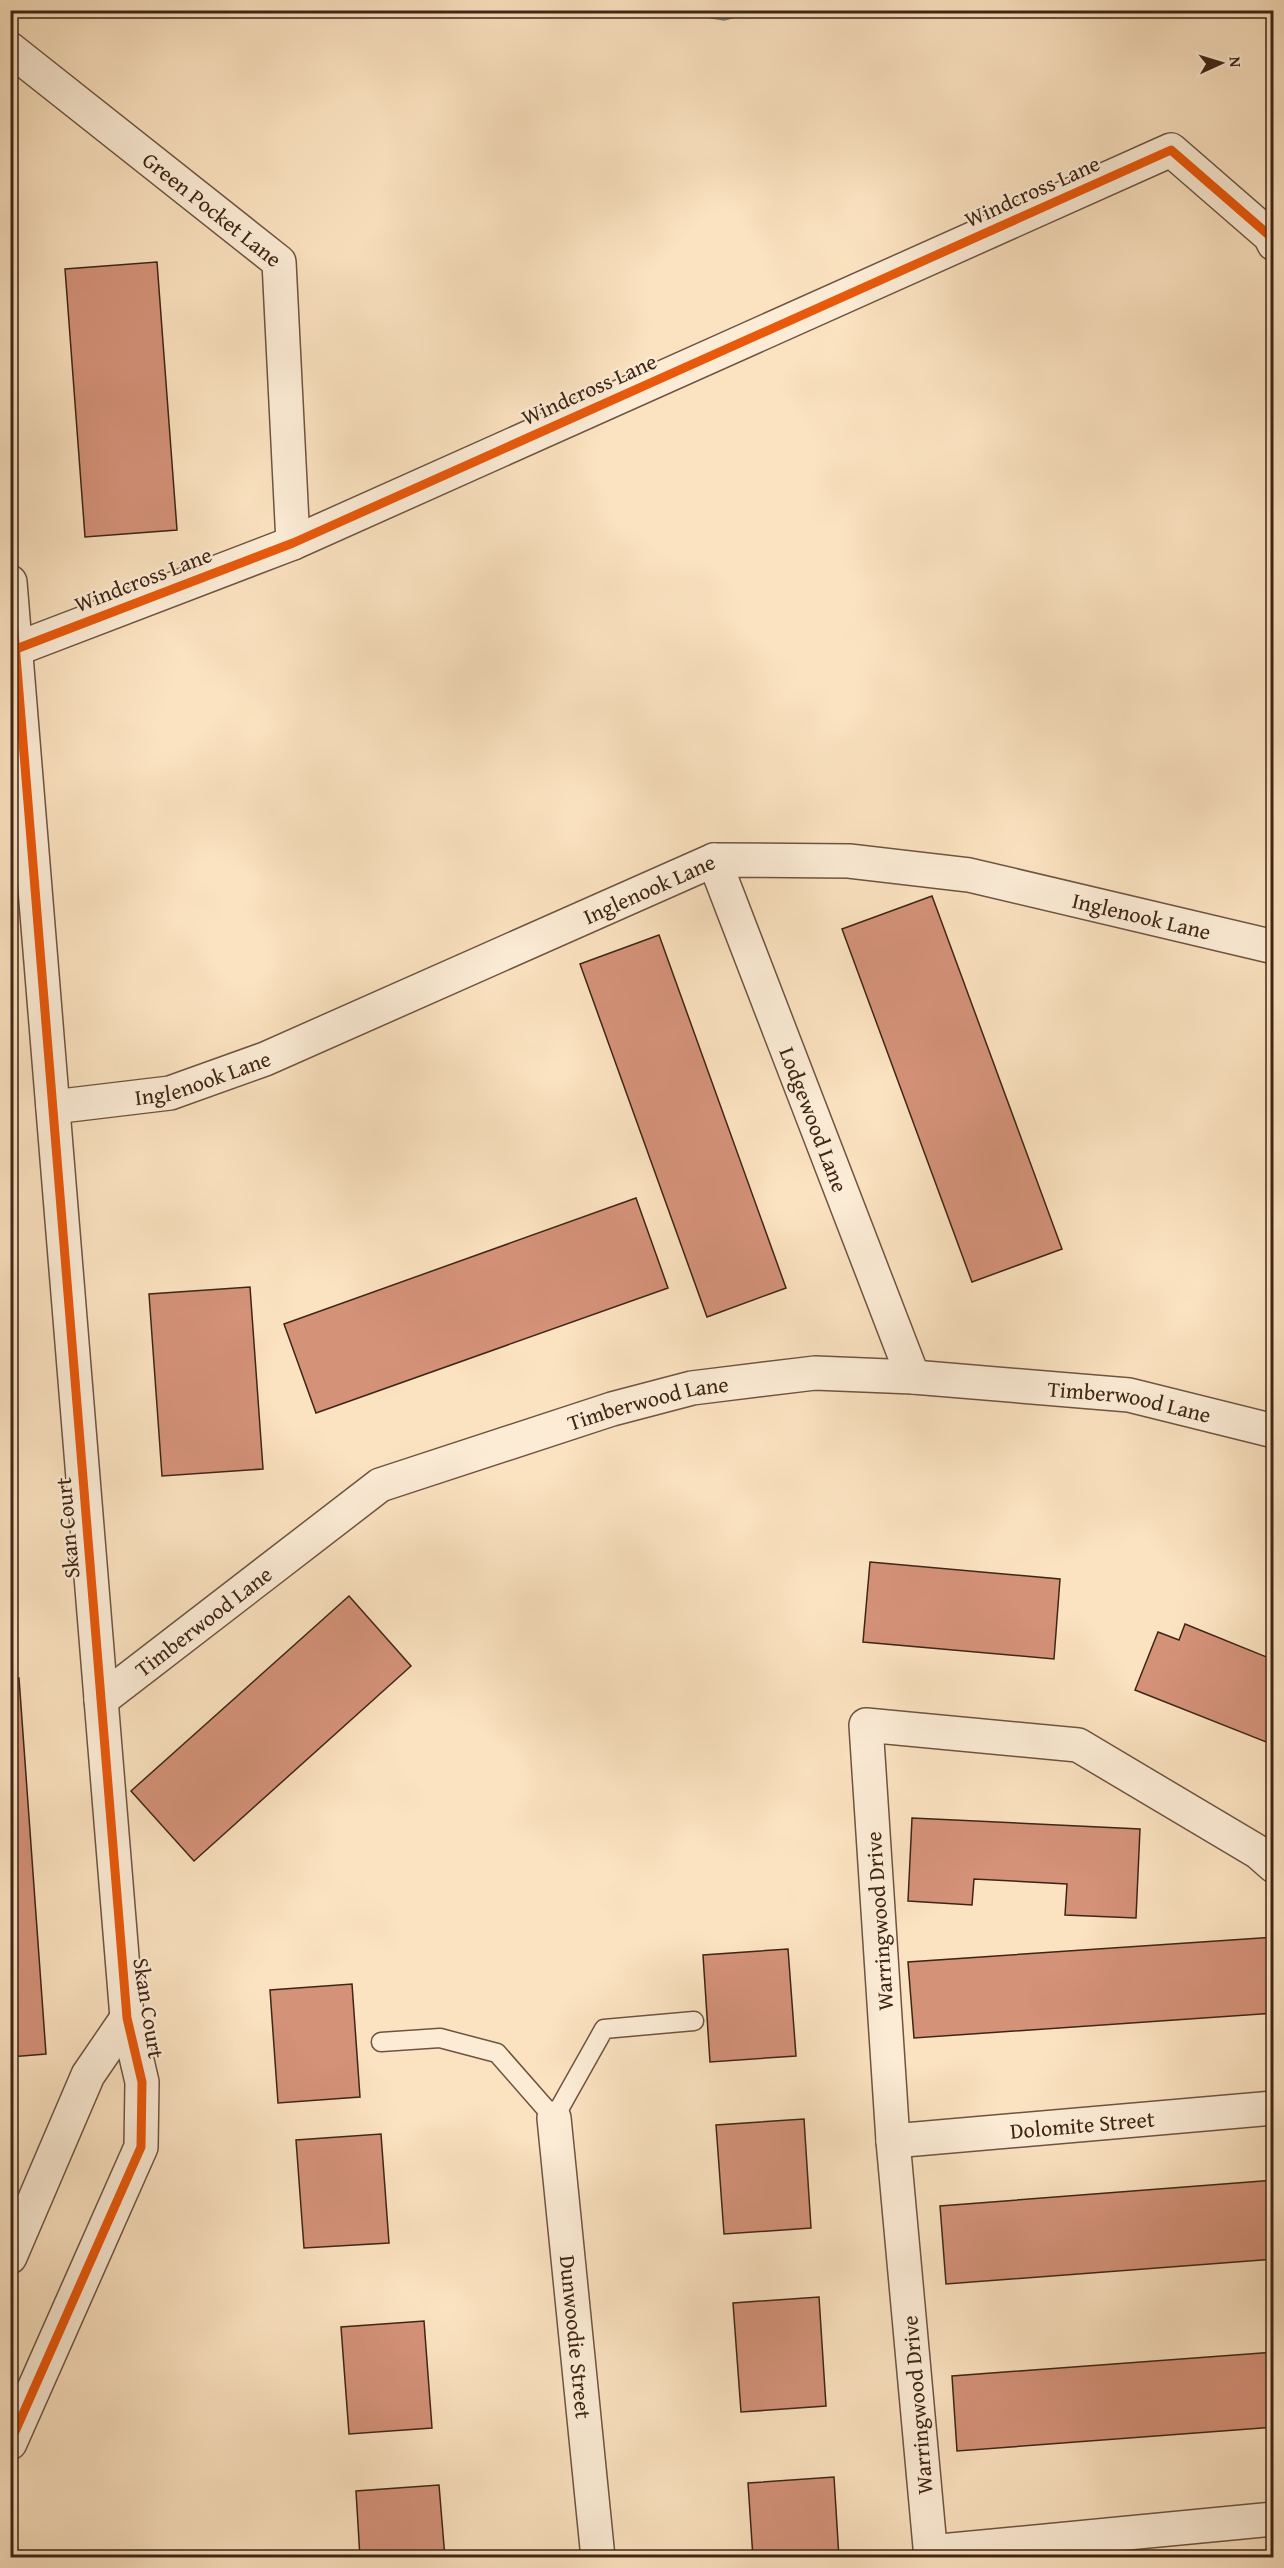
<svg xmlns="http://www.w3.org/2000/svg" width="1284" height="2568" font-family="'Gentium Book Plus',serif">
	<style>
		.water { fill: url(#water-ripples); stroke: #7b7f7a; stroke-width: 1.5 }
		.building { fill: #d49279; stroke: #3f2516; stroke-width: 1.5 }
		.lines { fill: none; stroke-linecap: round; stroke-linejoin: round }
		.service-casing { stroke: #6e5440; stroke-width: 21 }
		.minor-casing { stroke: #6e5440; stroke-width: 36 }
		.service { stroke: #fcecd6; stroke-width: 18 }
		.minor { stroke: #fcecd6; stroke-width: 33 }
		.cycleway-casing { stroke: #fcecd6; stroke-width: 13 }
		.cycleway { stroke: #e8590c; stroke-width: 9 }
		.labels { text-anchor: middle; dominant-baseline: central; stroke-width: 4.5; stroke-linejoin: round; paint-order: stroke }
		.street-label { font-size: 22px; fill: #3f2516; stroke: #fcecd6 }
	</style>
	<defs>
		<pattern id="water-ripples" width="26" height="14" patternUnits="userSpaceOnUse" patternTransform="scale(1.5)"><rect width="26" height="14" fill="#a3bbbc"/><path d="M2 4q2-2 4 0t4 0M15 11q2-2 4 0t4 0" fill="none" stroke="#869898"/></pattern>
	</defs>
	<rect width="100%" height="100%" fill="#fbe2c0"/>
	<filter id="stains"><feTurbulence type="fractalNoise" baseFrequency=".00333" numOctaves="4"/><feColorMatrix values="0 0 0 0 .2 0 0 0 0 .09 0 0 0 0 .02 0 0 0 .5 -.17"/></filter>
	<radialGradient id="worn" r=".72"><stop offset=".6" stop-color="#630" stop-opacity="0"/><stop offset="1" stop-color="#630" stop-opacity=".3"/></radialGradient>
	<polygon class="water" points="670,11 759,10 759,11 724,20"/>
	<g class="building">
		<polygon points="157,262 177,530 85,537 65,269"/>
		<polygon points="932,896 1062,1249 972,1282 842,929"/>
		<polygon points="659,935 786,1288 707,1317 580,964"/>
		<polygon points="636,1198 668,1288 316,1413 284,1324"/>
		<polygon points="250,1287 263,1469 162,1476 149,1294"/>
		<polygon points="870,1562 1060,1579 1054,1659 863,1642"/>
		<polygon points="10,1572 16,1647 10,1648"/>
		<polygon points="349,1596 411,1666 194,1861 131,1791"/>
		<polygon points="1185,1624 1274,1660 1274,1745 1135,1690 1158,1632 1179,1640"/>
		<polygon points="19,1678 46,2054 10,2057 10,1679"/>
		<polygon points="912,1818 1140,1829 1136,1918 1065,1915 1067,1884 974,1879 972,1905 908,1901"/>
		<polygon points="1274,1937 1274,2013 914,2038 908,1962"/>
		<polygon points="788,1949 796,2056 710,2062 703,1955"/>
		<polygon points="352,1984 360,2097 278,2103 270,1990"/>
		<polygon points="804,2119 811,2228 724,2234 716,2125"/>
		<polygon points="381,2134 389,2243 304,2248 296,2140"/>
		<polygon points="1274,2180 1274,2259 946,2284 940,2206"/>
		<polygon points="819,2297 826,2406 741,2412 733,2303"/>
		<polygon points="424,2321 432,2428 349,2434 341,2327"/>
		<polygon points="1274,2352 1274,2427 957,2451 952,2376"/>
		<polygon points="834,2477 839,2558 753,2558 748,2483"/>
		<polygon points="439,2485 445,2558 360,2558 356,2491"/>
	</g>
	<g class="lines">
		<g class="service-casing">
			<polyline id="service" points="381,2042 440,2038 497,2053 554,2118 604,2029 694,2021"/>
		</g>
		<g class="minor-casing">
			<g id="minor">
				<path id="s1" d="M10,49L279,262L293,543"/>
				<polyline points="10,582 127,2018 142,2082 141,2147 10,2443"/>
				<polyline points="16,649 293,543 1171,150 1270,236 1274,244"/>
				<path id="s2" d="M714,860L913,1377"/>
				<path id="s3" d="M53,1107L170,1093L265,1059L714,860L849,861L969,875L1274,947"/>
				<path id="s4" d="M101,1700L380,1485L612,1409L692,1388L815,1373L913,1377L1129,1395L1274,1431"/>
				<path id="s5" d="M554,2118L598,2558"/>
				<path id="s6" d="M893,2141L1274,2108"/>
				<polyline points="10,2257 88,2075 127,2018"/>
				<polyline points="930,2552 1274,2519"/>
				<polyline points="931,2558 893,2141 866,1725 1078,1745 1258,1852 1274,1866"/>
			</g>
		</g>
		<use href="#service" class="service"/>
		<use href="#minor" class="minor"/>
		<g class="cycleway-casing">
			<g id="cycleway">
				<polyline points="10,582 127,2018 142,2082 141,2147 10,2443"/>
				<polyline points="16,649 293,543 1171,150 1270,236 1274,244"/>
			</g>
		</g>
		<use href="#cycleway" class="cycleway"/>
	</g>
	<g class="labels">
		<g class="street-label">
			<text transform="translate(1032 191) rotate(-24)">Windcross Lane</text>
			<text stroke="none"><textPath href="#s1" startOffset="258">Green Pocket Lane</textPath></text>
			<text transform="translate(589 389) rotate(-24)">Windcross Lane</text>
			<text transform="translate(143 579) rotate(-21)">Windcross Lane</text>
			<text stroke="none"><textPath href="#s3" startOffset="639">Inglenook Lane</textPath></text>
			<text stroke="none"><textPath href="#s3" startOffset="1143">Inglenook Lane</textPath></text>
			<text stroke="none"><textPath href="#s3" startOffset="153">Inglenook Lane</textPath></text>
			<text stroke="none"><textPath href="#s2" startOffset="278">Lodgewood Lane</textPath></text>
			<text stroke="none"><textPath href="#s4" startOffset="1119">Timberwood Lane</textPath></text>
			<text stroke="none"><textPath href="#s4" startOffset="633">Timberwood Lane</textPath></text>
			<text transform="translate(67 1528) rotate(-95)">Skan Court</text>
			<text stroke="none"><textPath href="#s4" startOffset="129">Timberwood Lane</textPath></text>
			<text transform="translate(879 1921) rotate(-94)">Warringwood Drive</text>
			<text transform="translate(149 2008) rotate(81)">Skan Court</text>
			<text stroke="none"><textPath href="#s6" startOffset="190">Dolomite Street</textPath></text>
			<text stroke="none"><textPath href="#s5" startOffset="220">Dunwoodie Street</textPath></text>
			<text transform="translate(917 2405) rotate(-95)">Warringwood Drive</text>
		</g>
	</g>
	<rect width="1284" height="2568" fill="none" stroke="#fbe2c0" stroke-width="36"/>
	<rect x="12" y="12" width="1260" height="2544" fill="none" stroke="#3f2516" stroke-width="3"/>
	<rect x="18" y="18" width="1248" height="2532" fill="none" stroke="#3f2516" stroke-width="1.5"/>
	<g transform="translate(1221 63) rotate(86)" stroke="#fcecd6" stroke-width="4.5" paint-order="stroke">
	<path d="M0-4.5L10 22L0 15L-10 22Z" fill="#3f2516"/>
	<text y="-9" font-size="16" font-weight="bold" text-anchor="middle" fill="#3f2516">N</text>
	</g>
	<rect width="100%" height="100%" filter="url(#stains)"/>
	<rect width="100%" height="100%" fill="url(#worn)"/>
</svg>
